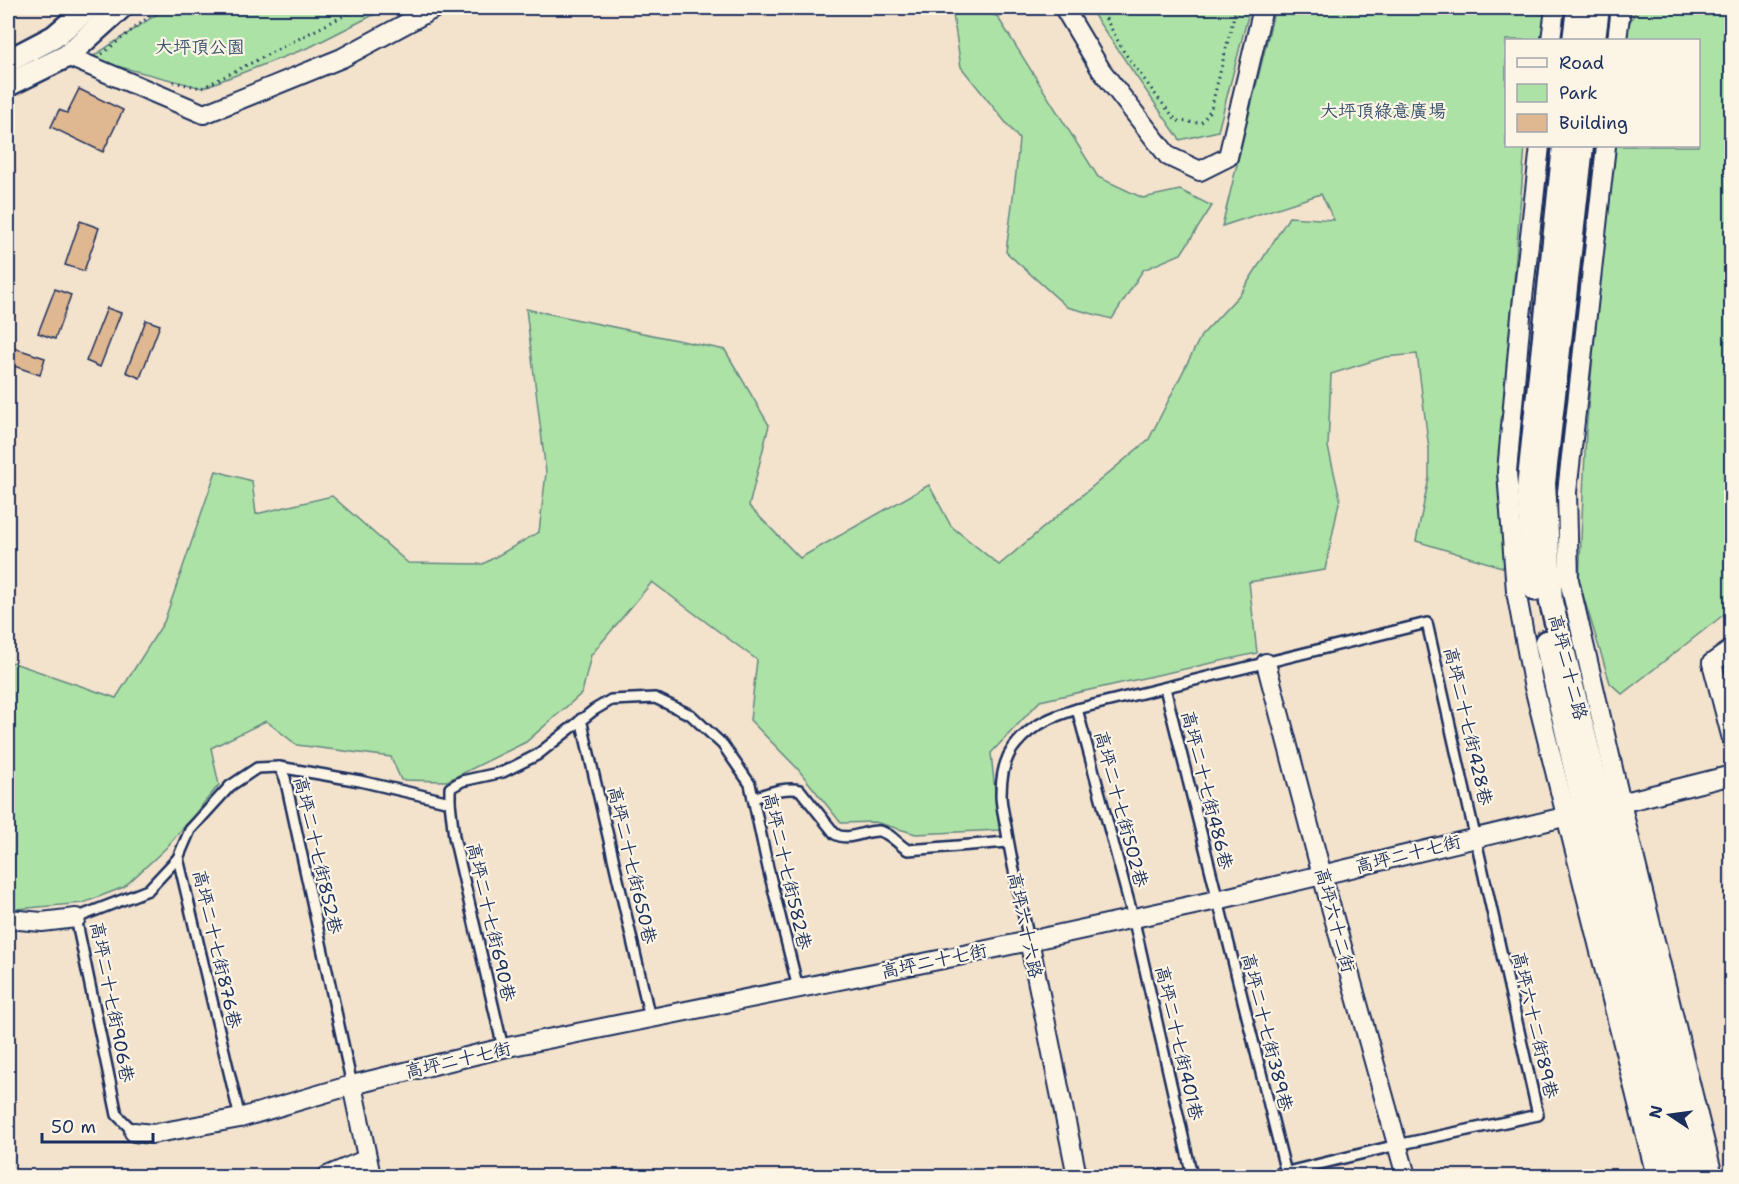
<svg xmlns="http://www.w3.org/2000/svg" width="1739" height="1184" font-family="'Shantell Sans','LXGW WenKai TC',sans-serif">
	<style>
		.green { fill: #ace2a5; stroke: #648882; stroke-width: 1.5 }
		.building { fill: #dfb790; stroke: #1b2f5e; stroke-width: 1.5 }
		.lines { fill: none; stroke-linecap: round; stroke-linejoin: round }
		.service-casing { stroke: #1b2f5e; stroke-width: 14 }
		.minor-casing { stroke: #1b2f5e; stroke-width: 22 }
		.tertiary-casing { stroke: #1b2f5e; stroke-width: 27 }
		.path { stroke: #1b2f5e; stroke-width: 3; stroke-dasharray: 1.5 4.5; stroke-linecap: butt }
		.service { stroke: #fcf5e5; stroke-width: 9 }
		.minor { stroke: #fcf5e5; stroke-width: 18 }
		.tertiary { stroke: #fcf5e5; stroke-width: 22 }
		.labels { text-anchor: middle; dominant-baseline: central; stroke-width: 4.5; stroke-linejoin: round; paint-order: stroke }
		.park-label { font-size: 18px; fill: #38536c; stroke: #fcf5e5 }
		.street-label { font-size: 18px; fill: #1b2f5e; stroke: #fcf5e5 }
	</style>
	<rect width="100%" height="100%" fill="#f3e2cc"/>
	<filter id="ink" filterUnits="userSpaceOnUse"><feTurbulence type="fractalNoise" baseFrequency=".0167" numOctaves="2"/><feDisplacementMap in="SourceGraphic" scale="12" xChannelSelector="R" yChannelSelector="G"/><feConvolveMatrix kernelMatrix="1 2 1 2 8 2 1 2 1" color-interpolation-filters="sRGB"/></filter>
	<g filter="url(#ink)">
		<g class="green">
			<polygon points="166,8 387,8 310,47 202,88 89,59"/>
			<polygon points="952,8 962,8 997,16 1098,177 1143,198 1180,190 1212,206 1181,254 1143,270 1112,319 1067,307 1006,252 1016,173 1019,139 961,67"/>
			<polygon points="1089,8 1250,8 1218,131 1180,140"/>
			<polygon points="1275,8 1545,8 1542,40 1506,40 1506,146 1525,146 1500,451 1505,568 1416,541 1429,478 1429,449 1417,354 1385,357 1331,374 1328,447 1340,498 1325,570 1249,582 1257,653 1040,701 991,753 999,830 916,834 875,822 841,823 797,768 750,720 757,660 652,582 591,655 582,693 526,742 447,781 401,780 391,757 297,745 266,721 211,748 219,785 166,848 124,887 83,903 17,909 8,908 8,661 116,698 164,622 216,471 252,481 256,514 332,496 408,563 483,564 539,532 546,473 526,309 725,350 769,425 749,506 800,558 929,485 951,526 999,565 1149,439 1201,336 1241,293 1289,217 1334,220 1321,194 1222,226"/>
			<polygon points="1637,8 1731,8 1731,609 1622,694 1610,683 1579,582 1586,431 1612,146 1698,146 1698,40 1625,40 1628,26"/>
		</g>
		<g class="building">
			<polygon points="79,89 123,110 103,152 51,127 59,110 67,113"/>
			<polygon points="80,221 99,228 84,271 65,265"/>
			<polygon points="55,289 71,295 55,339 38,333"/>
			<polygon points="107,308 121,313 100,367 86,361"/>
			<polygon points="146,320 160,325 140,378 126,372"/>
			<polygon points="8,346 45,358 40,375 8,364"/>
		</g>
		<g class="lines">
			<g class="service-casing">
				<g id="service">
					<polyline points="1165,688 1286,1173"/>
					<polyline points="1077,709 1133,917 1192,1176"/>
					<polyline points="581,719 650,1018"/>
					<polyline points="279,767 285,778 352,1085"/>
					<path d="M753,798C767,794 785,786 800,790L835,834C849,842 864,830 879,831C891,833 898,845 908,850L1008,842"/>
					<path d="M1029,940C1021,903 1012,865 1006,827C1004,816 1001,805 1001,795C1001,777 1005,756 1017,743C1033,724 1054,716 1077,709L1427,623L1538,1115L1397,1145L1271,1176"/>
					<polyline points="503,1048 454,837 450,802 450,788 462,781 503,772 537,755 594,710 611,700 655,698 691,715 723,745 750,784 768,868 798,988"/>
					<polyline points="240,1118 178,858 190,830 230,786 257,768 279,767 360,781 450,802"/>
					<polyline points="134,1132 117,1115 76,918 148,890 178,858"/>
				</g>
			</g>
			<g class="minor-casing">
				<g id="minor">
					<polyline points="1064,8 1101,70 1168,156 1200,171 1228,157 1263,8"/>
					<polyline points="1551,40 1555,8"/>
					<polyline points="1617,40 1621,8"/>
					<polyline points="67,56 204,114 342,58 435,8"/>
					<polyline points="1540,146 1521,316 1507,472 1516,591 1533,683 1656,1176"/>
					<polyline points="1606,146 1567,492 1569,580 1621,803 1713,1176"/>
					<polyline points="1732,649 1712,663 1732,739"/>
					<polyline points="1266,663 1322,875 1406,1176"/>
					<polyline points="8,919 42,922 76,918"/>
					<polyline points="1029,940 1077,1176"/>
					<polyline points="352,1085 371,1176"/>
					<polyline points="134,1132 152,1134 240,1118 352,1085 503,1048 973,953 1217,900 1585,812 1732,775"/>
					<polyline points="327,1176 367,1159"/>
				</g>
			</g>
			<g class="tertiary-casing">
				<g id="tertiary">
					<polyline points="1574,40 1578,8"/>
					<polyline points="1594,40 1598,8"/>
					<polyline points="8,61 54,37 88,8"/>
					<polyline points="8,85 67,56 120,8"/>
					<polyline points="1582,146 1544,483 1551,602 1695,1176"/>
					<polyline points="1535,589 1528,489 1564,146"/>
					<polyline points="1546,642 1585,812 1676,1176"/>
				</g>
			</g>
			<g class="path">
				<polyline points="1100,8 1124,52 1158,98 1177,121 1201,123 1211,109 1236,8"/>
				<polyline points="102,54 160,8"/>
				<polyline points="173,82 202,88 359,8"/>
			</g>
			<use href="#service" class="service"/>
			<use href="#minor" class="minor"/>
			<use href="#tertiary" class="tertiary"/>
		</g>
	</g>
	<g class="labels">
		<g class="park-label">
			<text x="200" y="47">大坪頂公園</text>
			<text x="1383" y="111">大坪頂綠意廣場</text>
		</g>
		<g class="street-label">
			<text transform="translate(1568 667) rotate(76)">高坪二十二路</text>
			<text transform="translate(1468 726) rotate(77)">高坪二十七街428巷</text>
			<text transform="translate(1207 790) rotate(76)">高坪二十七街486巷</text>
			<text transform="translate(1121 809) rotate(75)">高坪二十七街502巷</text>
			<text transform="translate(1408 854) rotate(-14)">高坪二十七街</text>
			<text transform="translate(318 855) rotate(77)">高坪二十七街852巷</text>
			<text transform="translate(632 865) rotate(77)">高坪二十七街650巷</text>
			<text transform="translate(787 871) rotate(77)">高坪二十七街582巷</text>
			<text transform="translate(1335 920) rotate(75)">高坪六十二街</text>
			<text transform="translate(491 922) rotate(77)">高坪二十七街690巷</text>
			<text transform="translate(1025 925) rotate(78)">高坪六十六路</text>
			<text transform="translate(217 949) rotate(77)">高坪二十七街876巷</text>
			<text transform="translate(934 961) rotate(-12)">高坪二十七街</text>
			<text transform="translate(112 1002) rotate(79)">高坪二十七街906巷</text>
			<text transform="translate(1535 1025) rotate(77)">高坪六十二街89巷</text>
			<text transform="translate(1267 1032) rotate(76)">高坪二十七街389巷</text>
			<text transform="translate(1179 1043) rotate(77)">高坪二十七街401巷</text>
			<text transform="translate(458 1060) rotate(-13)">高坪二十七街</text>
		</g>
	</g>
	<rect width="1739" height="1184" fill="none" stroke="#fcf5e5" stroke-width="30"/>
	<rect x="15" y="15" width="1709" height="1154" fill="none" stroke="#1b2f5e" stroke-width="2" filter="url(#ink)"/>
	<rect x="1505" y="39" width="195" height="108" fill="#fcf5e5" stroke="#a2a6af" stroke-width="1.5"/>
	<rect x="1517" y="58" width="30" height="9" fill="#fcf5e5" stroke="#a2a6af" stroke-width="1.5"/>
	<text x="1559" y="69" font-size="18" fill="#1b2f5e">Road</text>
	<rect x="1517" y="84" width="30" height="18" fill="#ace2a5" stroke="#a2a6af" stroke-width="1.5"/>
	<text x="1559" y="99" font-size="18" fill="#1b2f5e">Park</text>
	<rect x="1517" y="114" width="30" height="18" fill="#dfb790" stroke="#a2a6af" stroke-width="1.5"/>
	<text x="1559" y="129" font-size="18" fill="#1b2f5e">Building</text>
	<g transform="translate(1670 1115) rotate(283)" stroke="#fcf5e5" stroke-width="4.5" paint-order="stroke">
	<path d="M0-4.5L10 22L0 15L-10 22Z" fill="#1b2f5e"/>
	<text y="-9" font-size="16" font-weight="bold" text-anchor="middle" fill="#1b2f5e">N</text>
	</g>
	<path d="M42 1133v9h111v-9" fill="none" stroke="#1b2f5e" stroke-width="3"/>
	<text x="51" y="1133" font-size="18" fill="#1b2f5e" stroke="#fcf5e5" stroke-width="4.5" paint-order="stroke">50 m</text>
</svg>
